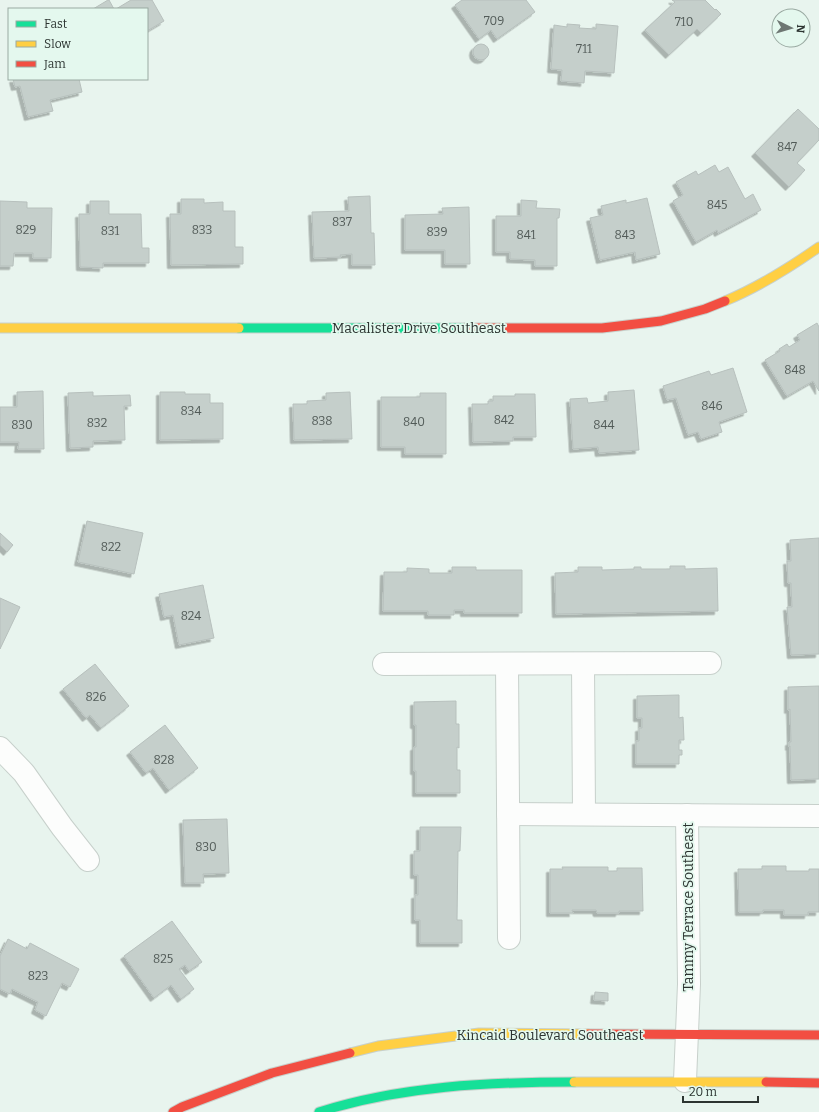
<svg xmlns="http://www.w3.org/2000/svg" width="819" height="1112" font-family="Bitter,serif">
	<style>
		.building { fill: #c5cfcb; stroke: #b7c0bd; filter: url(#shadow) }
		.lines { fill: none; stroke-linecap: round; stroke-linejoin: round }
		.street-casing { stroke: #c7d0cb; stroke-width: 24 }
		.fast-casing { stroke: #c7d0cb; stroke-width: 11 }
		.slow-casing { stroke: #c7d0cb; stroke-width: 11 }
		.jam-casing { stroke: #c7d0cb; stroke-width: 11 }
		.street { stroke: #fcfdfc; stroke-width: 22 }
		.fast { stroke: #16e098; stroke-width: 9 }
		.slow { stroke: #ffcf43; stroke-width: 9 }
		.jam { stroke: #f24e42; stroke-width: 9 }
		.labels { text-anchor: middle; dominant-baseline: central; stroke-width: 3.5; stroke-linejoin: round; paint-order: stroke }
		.number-label { font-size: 12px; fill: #525b58 }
		.street-label { font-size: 14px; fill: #2c3431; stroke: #e4f8ee }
	</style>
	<defs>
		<filter id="shadow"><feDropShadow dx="-3.5" dy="3.5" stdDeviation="0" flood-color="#0004"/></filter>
	</defs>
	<rect width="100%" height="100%" fill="#e8f4ee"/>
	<g class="building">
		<polygon points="109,0 114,9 93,9 108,0"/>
		<polygon points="131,0 152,0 164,21 147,31 147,9 116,9"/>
		<polygon points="462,0 526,0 535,12 497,39 491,30 479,39 455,5"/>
		<polygon points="672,0 705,0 715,10 716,9 721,14 701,33 697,29 669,55 645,30 675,2"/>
		<polygon points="567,24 580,25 579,28 596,29 596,24 618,26 614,73 585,71 584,83 561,81 562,70 551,69 554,25 567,27"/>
		<circle cx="481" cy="52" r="8"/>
		<polygon points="13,79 79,79 82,92 50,100 53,111 28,117 20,86 15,87"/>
		<polygon points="798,109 819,129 819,140 797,163 805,170 789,187 755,153"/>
		<polygon points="715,165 719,172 728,167 745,199 753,194 761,210 718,233 717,230 696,242 673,201 683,195 676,182 696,171 698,175"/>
		<polygon points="370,196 371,233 374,233 375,265 352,265 352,254 340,255 341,257 314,258 312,212 349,211 348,197"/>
		<polygon points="647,198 660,254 636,260 635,252 600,260 590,218 603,215 601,206 626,200 626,203"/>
		<polygon points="181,199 204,199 204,203 223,202 223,211 235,211 235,247 243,247 243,264 171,265 170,214 181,214"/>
		<polygon points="521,200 537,201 536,208 560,209 559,218 557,218 557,266 535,266 535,260 510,259 510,252 496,252 496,216 521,216"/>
		<polygon points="0,201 27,202 27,208 52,208 51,258 33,258 33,253 14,253 13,266 0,266"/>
		<polygon points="90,201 109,201 109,214 141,214 142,248 149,248 149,263 103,263 103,268 80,267 79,214 90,214"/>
		<polygon points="469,207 470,264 445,264 445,250 405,250 405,215 443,214 442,208"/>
		<polygon points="817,323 819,327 819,391 813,381 787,396 765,360 780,351 779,349 787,344 789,347 800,340 797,335"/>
		<polygon points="733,368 747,412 719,422 722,432 701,439 698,432 688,435 676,398 667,400 663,386 709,371 711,375"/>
		<polygon points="634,390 639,450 599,453 598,447 573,449 570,399 587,398 588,403 608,401 608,392"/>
		<polygon points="43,391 44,449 18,449 19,442 0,442 0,407 17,407 17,392"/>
		<polygon points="93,392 93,396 130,395 131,406 124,406 125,440 93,441 93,447 70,448 68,393"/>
		<polygon points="160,392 185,392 185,394 210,394 210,403 223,403 223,439 160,440"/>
		<polygon points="350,392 352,439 294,440 293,404 307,404 307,401 326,400 326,393"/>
		<polygon points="420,393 446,393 446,454 405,454 405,447 381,447 381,397 420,397"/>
		<polygon points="515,394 535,394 536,437 513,437 513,441 473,442 472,404 488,404 488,401 493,401 493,396 515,396"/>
		<polygon points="87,521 143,533 134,574 78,562"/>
		<polygon points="0,533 13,545 7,552 0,545"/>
		<polygon points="819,538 819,654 791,655 787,607 792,607 791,587 791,583 788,583 787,561 791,561 790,540"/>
		<polygon points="670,566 685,566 685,569 717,568 718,611 556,614 555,573 578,572 578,567 602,567 602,570 634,569 634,567 641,567 641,569 670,569"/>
		<polygon points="452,567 476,567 476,570 522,570 522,613 464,613 464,610 454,610 454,615 428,615 428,611 383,611 384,572 407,572 407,568 429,569 429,573 452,573"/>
		<polygon points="203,585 214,638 179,645 173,615 164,617 159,594"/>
		<polygon points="0,598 20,607 0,649"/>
		<polygon points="95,664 129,706 101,728 90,715 86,718 63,689"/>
		<polygon points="819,686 819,779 791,780 790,746 789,747 789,742 791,742 790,709 788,710 788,687"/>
		<polygon points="679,695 679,718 683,717 684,740 679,740 679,750 682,750 682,755 679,755 679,764 636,764 636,741 639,741 639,728 642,728 642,718 637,718 637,696"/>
		<polygon points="456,701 456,724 459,724 459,748 457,747 457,770 460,770 460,793 416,793 416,771 414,771 414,747 416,747 416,725 414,725 414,702"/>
		<polygon points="165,725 198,768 169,790 153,768 146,773 130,752"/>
		<polygon points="227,819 229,873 203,874 204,883 185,883 183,820"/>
		<polygon points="420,827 461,827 460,851 458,851 457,920 462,920 462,943 420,943 420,920 415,920 415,895 418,895 418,875 414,875 414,851 420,851"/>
		<polygon points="762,866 786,866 786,871 809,871 809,869 819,869 819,912 808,912 808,915 784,915 784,910 763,910 763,912 739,912 738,869 762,869"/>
		<polygon points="562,867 608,867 608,871 617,871 617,868 642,868 643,911 619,911 619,913 597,913 596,910 572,910 573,913 550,913 550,869 563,869"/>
		<polygon points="172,921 202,962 189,971 185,965 179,969 194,989 181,999 171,985 154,998 124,956"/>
		<polygon points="8,939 27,949 30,943 79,969 70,987 62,983 46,1016 35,1010 38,1002 12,989 10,994 0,989 0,956"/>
		<polygon points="595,992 608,993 608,1001 594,1000"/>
	</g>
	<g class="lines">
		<g class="street-casing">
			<g id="street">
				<polyline points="384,664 710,663"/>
				<polyline points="507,664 509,938"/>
				<polyline points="583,664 584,814"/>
				<polyline points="0,748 24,773 62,827 88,860"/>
				<polyline points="508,814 819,816"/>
				<polyline points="685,1081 689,984 687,815"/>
			</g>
		</g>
		<g class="fast-casing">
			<g id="fast">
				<polyline points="239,328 465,328"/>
				<path d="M319,1112C401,1086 489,1082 574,1082"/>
			</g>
		</g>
		<g class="slow-casing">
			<g id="slow">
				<path d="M725,301C759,287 789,268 819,247"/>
				<polyline points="0,328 239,328"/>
				<polyline points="350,1053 378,1046 479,1033 588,1034"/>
				<polyline points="574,1082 766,1082"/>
			</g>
		</g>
		<g class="jam-casing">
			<g id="jam">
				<polyline points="465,328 602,328 661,321 705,309 725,301"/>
				<polyline points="588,1034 819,1035"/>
				<polyline points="766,1082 819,1083"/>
				<polyline points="173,1112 182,1107 272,1073 350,1053"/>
			</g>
		</g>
		<use href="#street" class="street"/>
		<use href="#fast" class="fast"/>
		<use href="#slow" class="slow"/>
		<use href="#jam" class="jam"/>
	</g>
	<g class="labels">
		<g class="number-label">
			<text x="494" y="21">709</text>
			<text x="684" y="22">710</text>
			<text x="584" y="49">711</text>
			<text x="787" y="147">847</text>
			<text x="717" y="205">845</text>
			<text x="342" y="222">837</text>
			<text x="26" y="230">829</text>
			<text x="202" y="230">833</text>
			<text x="110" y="231">831</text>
			<text x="437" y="232">839</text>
			<text x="526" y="235">841</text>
			<text x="625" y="235">843</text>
			<text x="795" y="370">848</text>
			<text x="712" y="406">846</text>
			<text x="191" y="411">834</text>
			<text x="504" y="420">842</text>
			<text x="322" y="421">838</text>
			<text x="414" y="422">840</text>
			<text x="97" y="423">832</text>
			<text x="22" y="425">830</text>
			<text x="604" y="425">844</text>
			<text x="111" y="547">822</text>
			<text x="191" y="616">824</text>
			<text x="96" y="697">826</text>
			<text x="164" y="760">828</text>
			<text x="206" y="847">830</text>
			<text x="163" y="959">825</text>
			<text x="38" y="976">823</text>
		</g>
		<g class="street-label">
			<text x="419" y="328">Macalister Drive Southeast</text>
			<text transform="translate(688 907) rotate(-90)">Tammy Terrace Southeast</text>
			<text x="550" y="1035">Kincaid Boulevard Southeast</text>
		</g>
	</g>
	<rect x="8" y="8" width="140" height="72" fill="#e4f8ee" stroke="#9aaaa2"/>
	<rect x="16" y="21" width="20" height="6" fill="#16e098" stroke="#9aaaa2"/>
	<text x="44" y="28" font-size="12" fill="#2c3431">Fast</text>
	<rect x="16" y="41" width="20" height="6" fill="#ffcf43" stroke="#9aaaa2"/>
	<text x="44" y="48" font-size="12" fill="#2c3431">Slow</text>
	<rect x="16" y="61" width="20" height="6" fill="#f24e42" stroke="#9aaaa2"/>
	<text x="44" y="68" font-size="12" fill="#2c3431">Jam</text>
	<g transform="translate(791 28) rotate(95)"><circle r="19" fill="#e4f8ee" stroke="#9aaaa2"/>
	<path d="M0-3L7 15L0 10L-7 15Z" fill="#6e7773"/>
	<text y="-6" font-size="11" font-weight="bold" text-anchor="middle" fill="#2c3431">N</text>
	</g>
	<path d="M683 1096v6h75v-6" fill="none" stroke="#2c3431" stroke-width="2"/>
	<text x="689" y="1096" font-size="12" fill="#2c3431" stroke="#e4f8ee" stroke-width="3" paint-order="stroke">20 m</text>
</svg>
